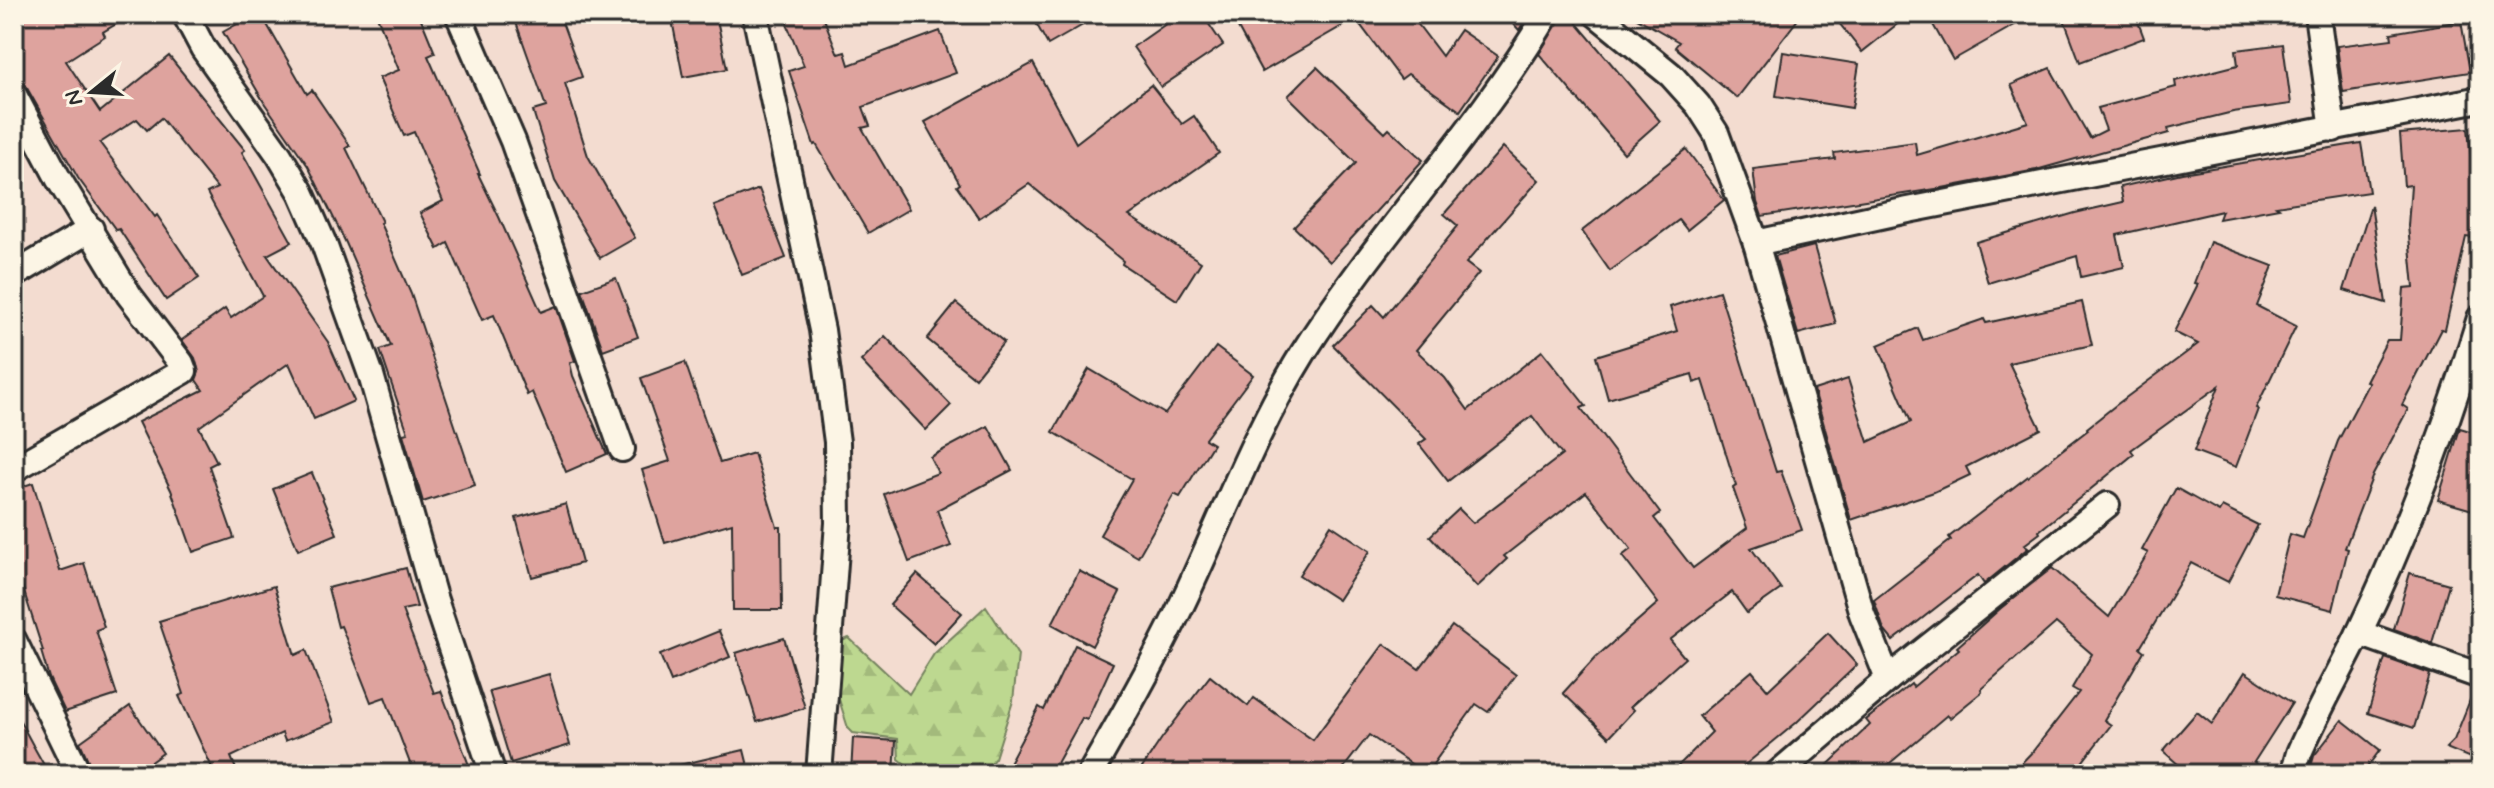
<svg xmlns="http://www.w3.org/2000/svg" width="2494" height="788" font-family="Mynerve,sans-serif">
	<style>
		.forest { fill: url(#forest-firs); stroke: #74825e; stroke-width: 2 }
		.building { fill: #dea39e; stroke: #2b2b2b; stroke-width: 2 }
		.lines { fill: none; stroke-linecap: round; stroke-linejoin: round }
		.street-casing { stroke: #2b2b2b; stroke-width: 30 }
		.street { stroke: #fcf5e5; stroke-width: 24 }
	</style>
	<defs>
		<pattern id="forest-firs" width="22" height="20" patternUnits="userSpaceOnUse" patternTransform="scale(2)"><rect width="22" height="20" fill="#bdd890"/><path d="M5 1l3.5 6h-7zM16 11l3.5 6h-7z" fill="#a3ba7c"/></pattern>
	</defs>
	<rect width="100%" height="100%" fill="#f3dcd0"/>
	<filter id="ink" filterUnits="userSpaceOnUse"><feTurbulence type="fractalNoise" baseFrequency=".0125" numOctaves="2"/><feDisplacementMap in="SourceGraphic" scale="16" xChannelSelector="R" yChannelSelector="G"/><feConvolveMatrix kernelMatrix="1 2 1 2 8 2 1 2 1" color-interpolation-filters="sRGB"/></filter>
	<g filter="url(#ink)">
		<polygon class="forest" points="986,606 1018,655 1013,701 995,758 982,774 918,774 899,759 898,739 853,733 848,728 831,674 834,644 849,638 909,694 934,654"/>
		<g class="building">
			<polygon points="14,14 133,14 103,32 105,36 66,61 100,112 169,56 245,150 242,152 292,242 267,255 328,342 354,401 314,419 289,363 199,427 217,462 209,466 234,538 193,552 171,490 138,422 203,390 196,380 199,372 195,358 182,340 225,309 231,318 263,296 207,193 217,188 161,118 147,130 137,119 100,143 155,217 157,215 199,278 166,300 119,229 116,230 78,178 27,88 21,82 14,80"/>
			<polygon points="255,14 261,14 307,94 312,90 350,146 346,148 382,222 380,223 411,294 475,485 423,502 403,434 408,433 380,350 391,346 346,243 308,166 265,104 223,32"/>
			<polygon points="376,14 419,14 435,53 428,56 480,174 478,174 499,217 541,312 556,306 575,361 570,363 573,376 607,454 566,472 532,392 527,395 494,315 482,320 448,243 438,249 420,213 443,201 414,132 404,136 379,78 399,70"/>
			<polygon points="513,14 559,14 582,77 565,83 588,156 635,238 600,258 555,181 533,111 546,107"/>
			<polygon points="703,14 716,14 727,69 683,77 672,20"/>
			<polygon points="783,14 822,14 838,54 845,52 849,65 940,31 956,73 863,107 870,126 862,128 909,209 868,233 816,144 814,145 789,71 804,66"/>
			<polygon points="1031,14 1102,14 1048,45"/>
			<polygon points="1180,14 1202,14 1223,45 1161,87 1133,47"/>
			<polygon points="1262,14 1363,14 1262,72 1238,28"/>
			<polygon points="1368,14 1410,14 1442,56 1460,30 1498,56 1460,111 1408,74 1401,79 1359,23"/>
			<polygon points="1505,14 1529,14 1519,30"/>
			<polygon points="1562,14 1569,14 1660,121 1624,153 1539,54"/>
			<polygon points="1630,14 1802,14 1737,98 1675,47 1679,42"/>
			<polygon points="1832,14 1910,14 1862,52"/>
			<polygon points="1927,14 2034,14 1953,60"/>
			<polygon points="2062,14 2135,14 2144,38 2080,62"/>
			<polygon points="2461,21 2470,72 2343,92 2337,46 2392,39 2391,33"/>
			<polygon points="2283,44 2291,104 2233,112 2168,128 2169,133 2036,170 1942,188 1762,216 1757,202 1753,169 1835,159 1834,153 1915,142 1917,155 2028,122 2011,85 2050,68 2090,138 2106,130 2098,108 2176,87 2175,81 2238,65 2236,50"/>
			<polygon points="1783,52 1859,64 1852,108 1776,96"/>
			<polygon points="1033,63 1076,143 1151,85 1182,124 1194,116 1219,153 1129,216 1201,262 1177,300 1122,264 1123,261 1029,184 979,218 957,186 960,184 925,122"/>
			<polygon points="1317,67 1385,133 1389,129 1423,160 1330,262 1294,227 1356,163 1288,96"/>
			<polygon points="2468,128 2476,202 2473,238 2466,237 2445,330 2441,329 2402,405 2408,409 2373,475 2345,548 2348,549 2333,610 2275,595 2290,534 2303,538 2338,441 2369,382 2366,381 2387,340 2400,340 2404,288 2414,287 2408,226 2411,185 2404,186 2400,134"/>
			<polygon points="2361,143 2369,192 2276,206 2279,208 2219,219 2222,211 2117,235 2124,267 2081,277 2077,256 1988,283 1976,242 2075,213 2123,202 2120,187 2182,173"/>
			<polygon points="1503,147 1539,180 1466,263 1479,273 1416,350 1445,378 1468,410 1542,351 1586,406 1581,408 1660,513 1654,518 1693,568 1747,528 1733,488 1736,486 1703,380 1694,383 1692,374 1608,399 1596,356 1677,331 1670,307 1719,291 1776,472 1781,471 1802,530 1751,548 1781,589 1747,613 1732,592 1670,640 1685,658 1630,707 1634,710 1609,737 1563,693 1596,657 1658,603 1622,556 1631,549 1586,492 1504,556 1507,559 1477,587 1430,536 1459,509 1473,523 1562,455 1532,416 1448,481 1419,444 1426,439 1333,345 1373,305 1384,317 1458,226 1444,214"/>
			<polygon points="1686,149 1724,200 1687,230 1679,220 1610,271 1582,231"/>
			<polygon points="759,189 786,258 742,275 714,206"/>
			<polygon points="2371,205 2386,303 2344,290"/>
			<polygon points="2210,242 2273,266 2257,306 2296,326 2256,408 2258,409 2236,467 2194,451 2219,386 2131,450 2134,454 2039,531 2040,533 2024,545 2028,548 1984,584 1978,575 1893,641 1884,630 1874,600 1951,540 1949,537 2088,430 2087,428 2116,405 2198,344 2174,332 2198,284 2194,283"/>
			<polygon points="1814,246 1836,324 1798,334 1775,256"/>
			<polygon points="616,278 638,337 603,350 582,290"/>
			<polygon points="2082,302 2092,345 2009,363 2041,429 1966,467 1970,475 1934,492 1851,520 1814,390 1848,379 1868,442 1911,422 1878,345 1918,328 1923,340 1984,319 1986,323"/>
			<polygon points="956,303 1004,342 975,378 927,339"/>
			<polygon points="885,336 951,405 926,430 861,361"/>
			<polygon points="1216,347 1253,375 1205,439 1213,444 1180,497 1174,494 1138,557 1100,535 1132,479 1053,432 1089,369 1165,414"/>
			<polygon points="685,362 720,463 754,453 777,527 781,527 782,610 733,610 732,523 665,543 642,470 670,461 641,378"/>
			<polygon points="988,426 1012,470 937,510 951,546 909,562 884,494 938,473 930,457"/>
			<polygon points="2460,428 2480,434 2480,497 2476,511 2438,500"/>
			<polygon points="312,473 337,534 298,550 273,489"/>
			<polygon points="33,483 60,571 84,563 104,627 96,630 117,695 65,712 49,678 41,651 43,651 18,573 14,574 14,489"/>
			<polygon points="2176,488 2219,512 2222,507 2258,525 2228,582 2191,563 2140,648 2144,651 2104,720 2111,725 2073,774 2011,774 2033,751 2079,692 2072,688 2092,654 2056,623 1981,689 1982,692 1950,718 1947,715 1877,774 1818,774 1870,725 1866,720 1911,684 1913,687 1959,649 1957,647 2001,608 2052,568 2109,617 2148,553 2142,550"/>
			<polygon points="566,504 582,563 532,577 516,518"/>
			<polygon points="1331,525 1370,551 1338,600 1299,575"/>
			<polygon points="406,568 417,607 402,610 434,693 441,691 470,768 454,774 414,774 385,697 371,702 341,626 338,627 328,588"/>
			<polygon points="1079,571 1120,592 1092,646 1052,624"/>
			<polygon points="2410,573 2449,584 2432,643 2394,629"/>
			<polygon points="917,574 962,613 934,644 890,605"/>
			<polygon points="274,586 295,655 306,650 334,722 285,741 282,733 231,757 238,774 215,774 179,696 184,694 159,621"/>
			<polygon points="1452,626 1516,675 1488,712 1476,704 1426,774 1369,735 1339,774 1138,774 1162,738 1210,676 1248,706 1254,698 1313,740 1384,644 1419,669"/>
			<polygon points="719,631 730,657 671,682 660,655"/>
			<polygon points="1828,633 1857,665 1796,723 1734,774 1670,774 1712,732 1699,716 1752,671 1768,690"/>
			<polygon points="784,638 805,708 757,722 736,653"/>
			<polygon points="1075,645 1113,663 1087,720 1082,718 1051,774 1003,774 1039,707 1044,710"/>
			<polygon points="2385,658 2430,674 2414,728 2368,713"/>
			<polygon points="2245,672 2292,703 2254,762 2256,764 2247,774 2189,774 2163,751 2197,712 2212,724"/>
			<polygon points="549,674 570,745 511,763 489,691"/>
			<polygon points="2474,690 2480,691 2480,762 2446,748 2454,740"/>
			<polygon points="130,706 163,753 134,774 94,774 80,742"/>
			<polygon points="14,710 35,749 49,774 14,774"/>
			<polygon points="2342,720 2380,750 2362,774 2309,774 2314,756"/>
			<polygon points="853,738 896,741 894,774 851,774"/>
			<polygon points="744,750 750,774 676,774 675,766"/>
		</g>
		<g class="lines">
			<g class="street-casing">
				<g id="street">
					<polyline points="185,14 203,48 279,155 301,192 324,244 371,375 434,597 493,774"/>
					<polyline points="458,14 513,141 622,449"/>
					<polyline points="755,14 822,330 837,442 838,523 819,774"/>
					<polyline points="1596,14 1671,75 1698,105 1716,133 1756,243 1862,614 1888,679"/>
					<polyline points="2317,14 2333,129"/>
					<polyline points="14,95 58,178 129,295 181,363 184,371 14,469"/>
					<polyline points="1756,243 1908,210 2480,99"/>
					<polyline points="14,275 91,229"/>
					<polyline points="2359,633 2480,676"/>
					<polyline points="14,641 79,774"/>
					<path d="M1090,774C1122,718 1154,662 1182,604C1222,520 1254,432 1303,353C1377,235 1476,134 1547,14"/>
					<polyline points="1777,774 1888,679 2107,505"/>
					<path d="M2293,774L2299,753C2317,712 2339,673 2359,633C2408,531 2447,426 2480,318"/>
				</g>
			</g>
			<use href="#street" class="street"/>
		</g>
	</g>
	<rect width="2494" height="788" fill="none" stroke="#fcf5e5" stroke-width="48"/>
	<rect x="24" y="24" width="2446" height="740" fill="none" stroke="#2b2b2b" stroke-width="3" filter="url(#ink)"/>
	<g transform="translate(92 92) rotate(252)" stroke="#fcf5e5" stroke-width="6" paint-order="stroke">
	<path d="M0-6L14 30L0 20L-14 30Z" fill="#2b2b2b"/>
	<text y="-12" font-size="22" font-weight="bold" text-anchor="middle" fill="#2b2b2b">N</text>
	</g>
</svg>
